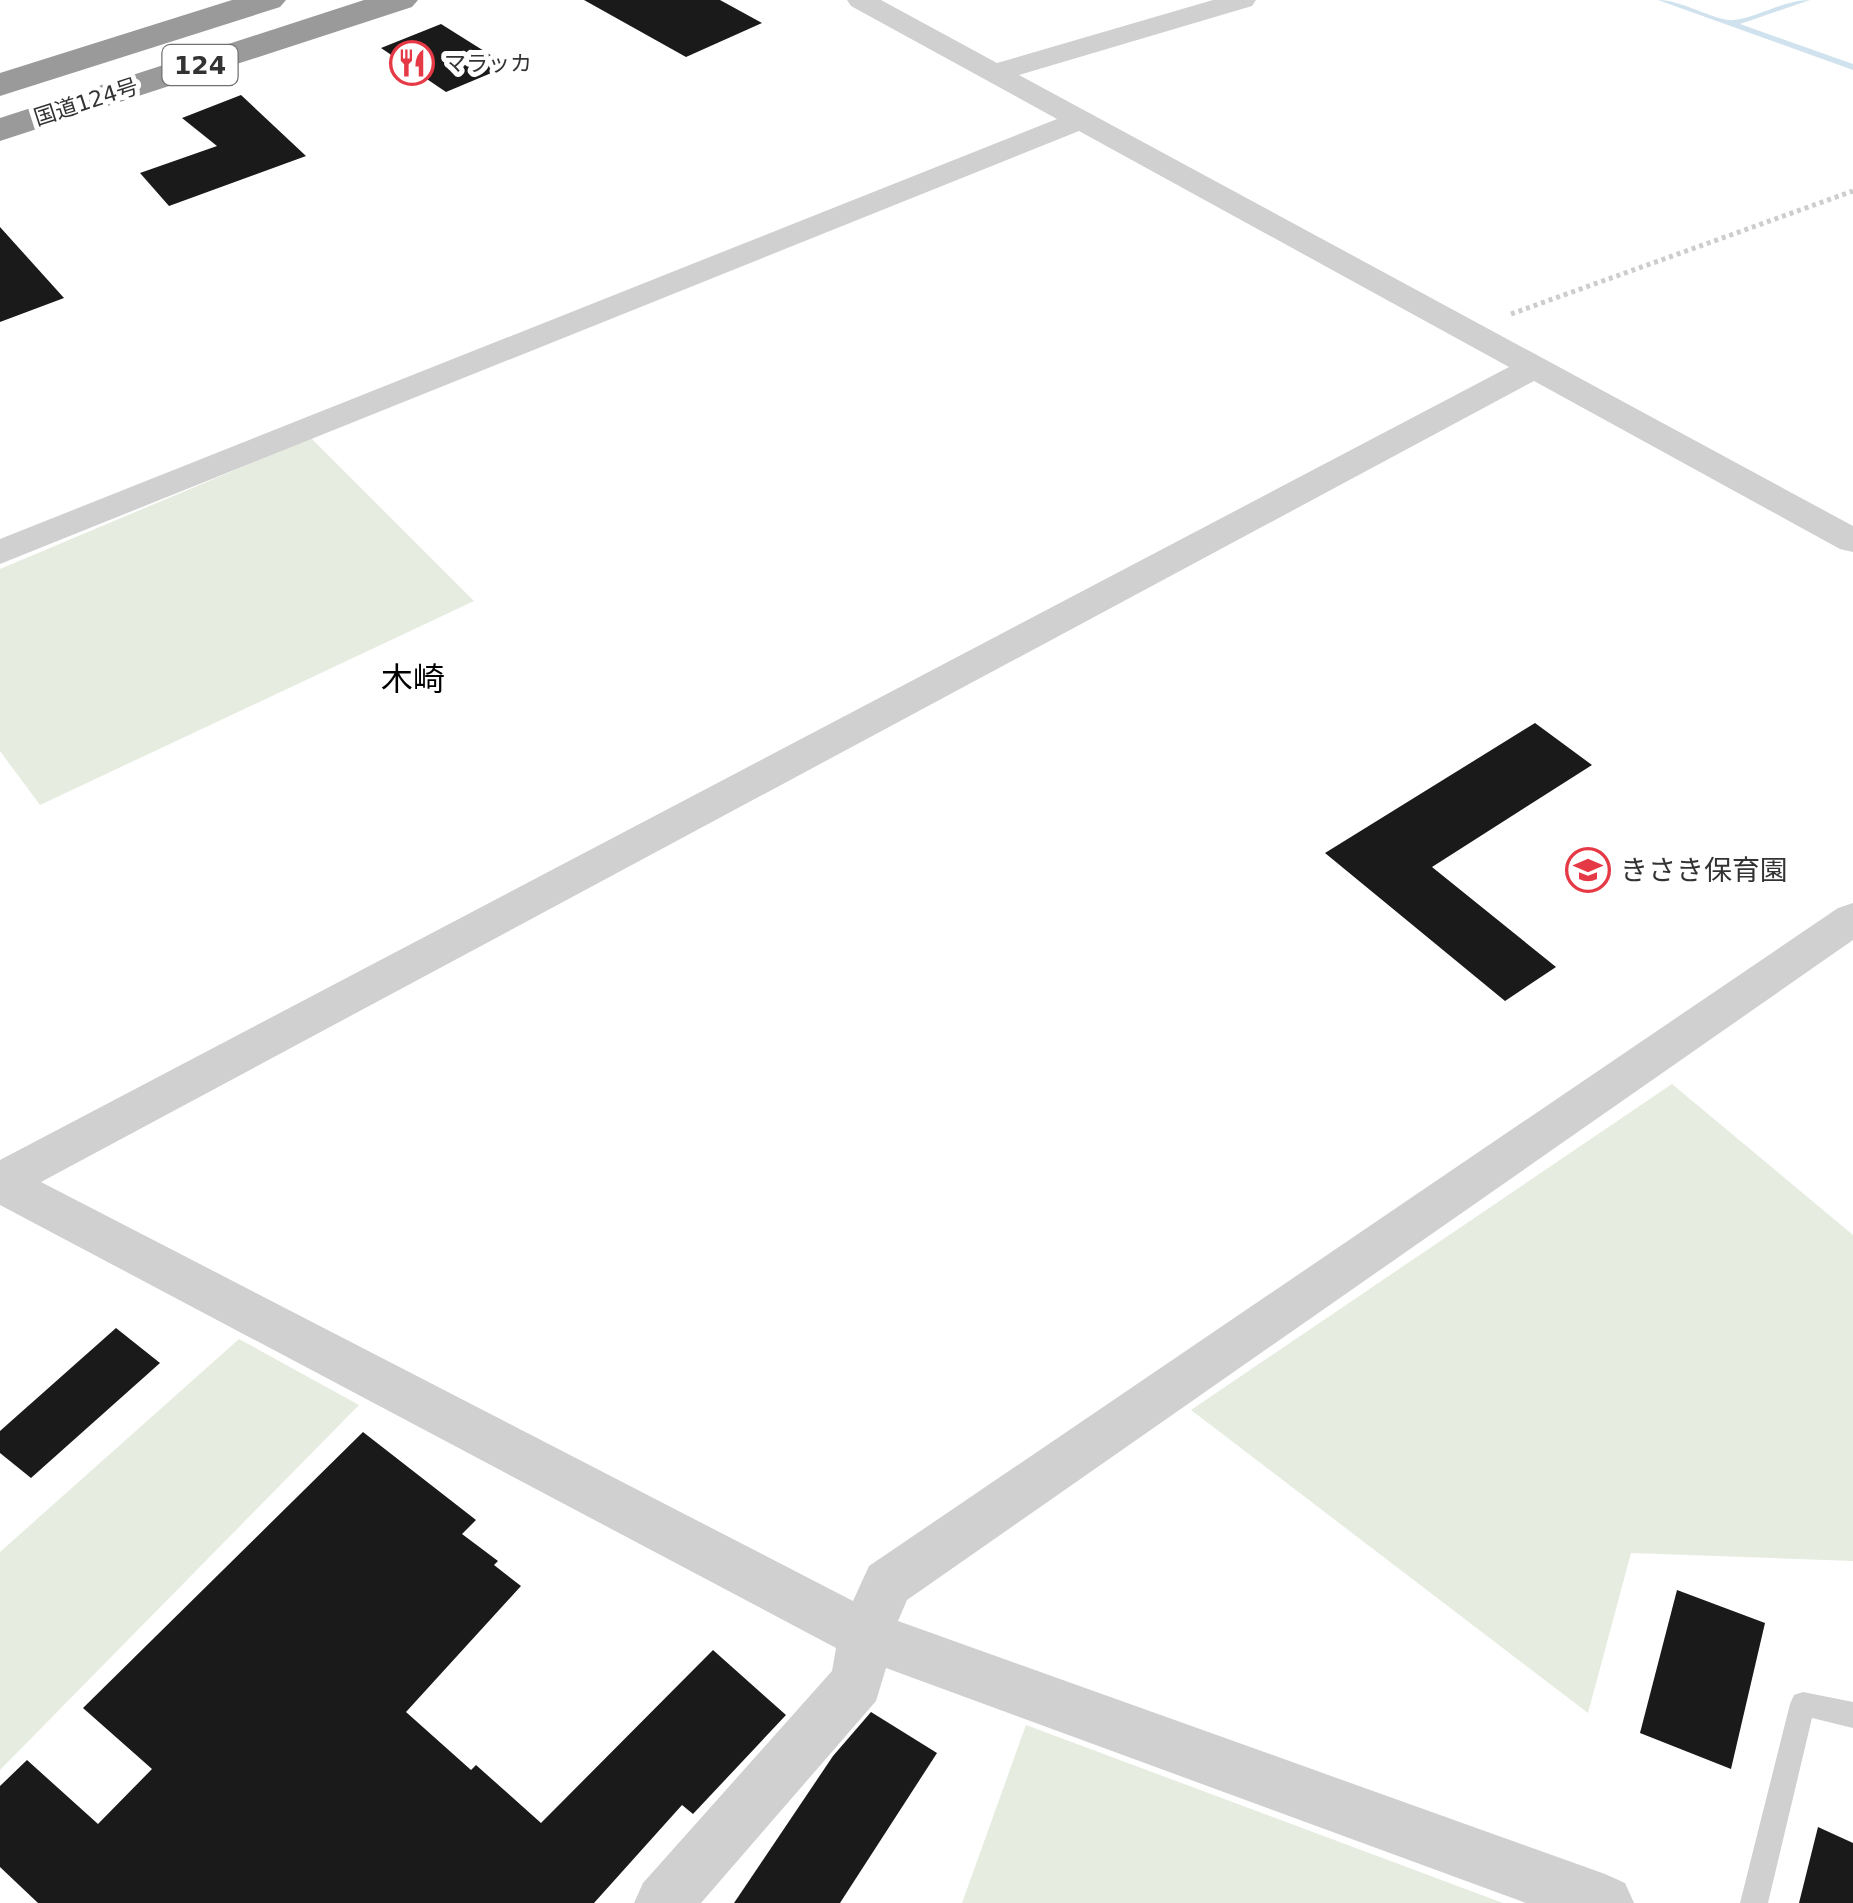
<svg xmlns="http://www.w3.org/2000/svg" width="1853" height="1903" font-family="'DejaVu Sans','Noto Sans JP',sans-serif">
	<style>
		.green { fill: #e6ecdf }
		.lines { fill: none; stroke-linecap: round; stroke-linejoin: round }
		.stream { fill: #cfe2ee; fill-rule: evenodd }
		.building { fill: #1a1a1a }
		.path { stroke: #cdcdcd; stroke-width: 5; stroke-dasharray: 4 4; stroke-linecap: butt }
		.lane { fill: #d0d0d0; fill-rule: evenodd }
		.street { fill: #d0d0d0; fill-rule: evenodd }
		.highway { fill: #9a9a9a; fill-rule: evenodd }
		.labels { text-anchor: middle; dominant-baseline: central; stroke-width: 10; stroke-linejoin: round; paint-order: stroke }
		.far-poi-label { font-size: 22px; fill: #333; stroke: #fff; text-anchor: start }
		.far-street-label { font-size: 22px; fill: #333; stroke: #fff }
		.shield { fill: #fff; stroke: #707070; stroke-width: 2.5 }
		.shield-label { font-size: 25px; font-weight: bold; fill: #333 }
		.poi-label { font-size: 28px; fill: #333; stroke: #fff; text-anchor: start }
		.quarter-label { font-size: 32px; fill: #000; stroke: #fff }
	</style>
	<rect width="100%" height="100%" fill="#fff"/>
	<g class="green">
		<polygon points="311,438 474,601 40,805 0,751 0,569"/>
		<polygon points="1672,1084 1853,1235 1853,1561 1631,1553 1588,1713 1191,1410"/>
		<polygon points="239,1339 359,1405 0,1770 0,1552"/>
		<polygon points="1026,1725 1503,1903 962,1903"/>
	</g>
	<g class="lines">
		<path class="stream" d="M1658,0C1683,0 1716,22 1734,20C1760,17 1783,0 1810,0L1740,24L1853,64V70Z"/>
	</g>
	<g class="building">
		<polygon points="584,0 720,0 762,23 686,57"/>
		<polygon points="441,24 508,66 446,92 381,48"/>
		<polygon points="241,95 306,156 169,206 140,173 217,146 182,118"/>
		<polygon points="0,227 64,298 0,322"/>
		<polygon points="1535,723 1592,765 1432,867 1556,967 1505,1001 1325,853"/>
		<polygon points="116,1328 160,1363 31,1478 0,1453 0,1431"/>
		<polygon points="363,1432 476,1520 462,1534 498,1561 494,1565 521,1586 406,1712 471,1770 476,1765 541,1823 713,1650 786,1715 693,1814 682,1805 594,1903 38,1903 0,1867 0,1786 27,1760 98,1824 152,1769 83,1708"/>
		<polygon points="1677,1590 1765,1623 1731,1769 1640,1733"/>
		<polygon points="871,1712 937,1753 840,1903 734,1903 833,1756"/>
		<polygon points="1818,1827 1853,1843 1853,1903 1799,1903"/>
	</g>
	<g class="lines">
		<polyline class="path" points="1511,314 1853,191"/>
		<polygon class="lane" points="1803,1692 1853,1702 1853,1728 1812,1718 1768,1903 1740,1903 1790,1704 1794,1695"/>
		<polygon class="street" points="847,0 881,0 997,63 1213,0 1256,0 1252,6 1019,75 1853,526 1853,552 1840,549 1534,381 41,1182 853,1601 869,1566 1838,908 1853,903 1853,940 907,1600 898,1621 1605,1874 1625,1883 1634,1903 1526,1903 886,1668 876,1701 701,1903 634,1903 643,1883 832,1671 836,1648 0,1205 0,1160 1509,367 1079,131 0,564 0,539 1057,119 851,6"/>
		<g class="highway">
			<polygon points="232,0 286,0 280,7 0,96 0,73"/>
			<polygon points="364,0 418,0 412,7 0,141 0,118"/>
		</g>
	</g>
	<defs>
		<g id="restaurant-ring" transform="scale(2.25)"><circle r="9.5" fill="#fff" stroke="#e63946" stroke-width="1.5"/><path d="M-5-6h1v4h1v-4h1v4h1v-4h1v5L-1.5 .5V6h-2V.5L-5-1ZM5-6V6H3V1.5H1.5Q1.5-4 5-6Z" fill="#e63946"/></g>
		<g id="school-ring" transform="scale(2.25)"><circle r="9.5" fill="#fff" stroke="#e63946" stroke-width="1.5"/><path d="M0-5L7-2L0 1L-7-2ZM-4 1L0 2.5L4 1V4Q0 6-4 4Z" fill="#e63946"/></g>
	</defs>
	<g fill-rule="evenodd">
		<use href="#restaurant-ring" x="412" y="63"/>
		<use href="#school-ring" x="1588" y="870"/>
	</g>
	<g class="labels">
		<g class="far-poi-label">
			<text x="444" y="63">マラッカ</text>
		</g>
		<g class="far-street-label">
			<text transform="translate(86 102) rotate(-18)">国道124号</text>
		</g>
		<rect class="shield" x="162.5" y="45" width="75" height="40" rx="8"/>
		<g class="shield-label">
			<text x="200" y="65">124</text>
		</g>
		<g class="poi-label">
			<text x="1620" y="870">きさき保育園</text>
		</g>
		<g class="quarter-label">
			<text x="413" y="679">木崎</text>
		</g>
	</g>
</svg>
